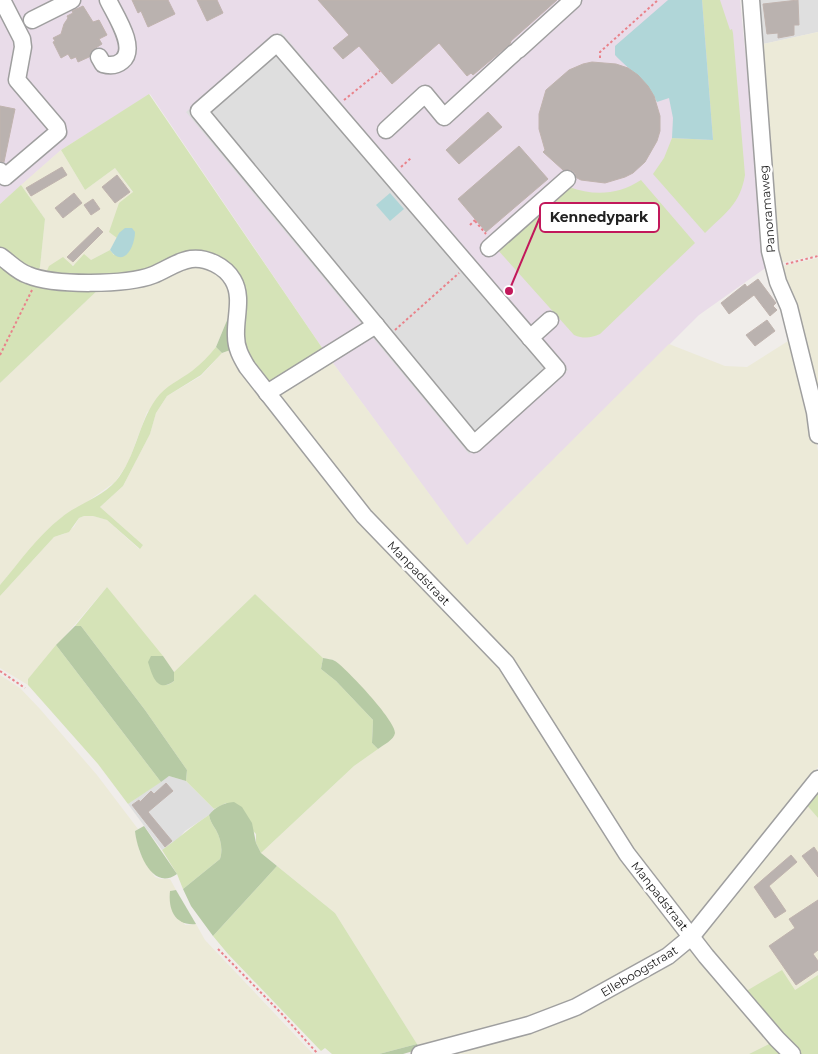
<svg xmlns="http://www.w3.org/2000/svg" width="818" height="1054" font-family="Montserrat,sans-serif">
	<style>
		.residential { fill: #dfdfdf }
		.industrial { fill: #e9dce9 }
		.farmland { fill: #ecead8 }
		.grass { fill: #d5e3b7 }
		.forest { fill: #b6caa4 }
		.parking { fill: #dedede }
		.water { fill: #b0d6d8 }
		.building { fill: #bab2af; stroke: #c0b3ae }
		.lines { fill: none; stroke-linecap: round; stroke-linejoin: round }
		.minor-casing { stroke: #9f9f9f; stroke-width: 19 }
		.path { stroke: #e9828a; stroke-width: 2; stroke-dasharray: 2.5 2.5; stroke-linecap: butt }
		.minor { stroke: #fff; stroke-width: 16 }
		.labels { text-anchor: middle; dominant-baseline: central; stroke-width: 5; stroke-linejoin: round; paint-order: stroke }
		.street-label { font-size: 12px; fill: #222; stroke: #fff }
		.leader { fill: none; stroke: #c2185b; stroke-width: 2 }
		.callout-dot { fill: #c2185b; stroke: #fff; stroke-width: 2 }
		.callout { fill: #fff; stroke: #c2185b; stroke-width: 2 }
		.callout-label { font-size: 14px; text-anchor: middle; font-weight: bold; fill: #222 }
	</style>
	<rect width="100%" height="100%" fill="#f0edea"/>
	<g class="residential">
		<polygon points="754,0 818,0 818,32 758,45"/>
		<polygon points="169,776 186,781 214,809 209,815 185,831 178,839 162,850 128,804"/>
	</g>
	<polygon class="industrial" points="0,0 740,0 767,267 699,315 467,546 327,355 150,94 61,150 0,204"/>
	<g class="farmland">
		<polygon points="818,32 818,255 776,264 758,45"/>
		<polygon points="61,150 85,190 115,168 133,193 110,232 117,238 110,250 91,260 36,274 40,267 45,219 21,185"/>
		<polygon points="818,258 818,402 778,267"/>
		<polygon points="205,264 231,285 230,313 216,347 204,362 147,412 128,463 115,482 81,506 62,517 45,532 0,585 0,383 102,286 171,270"/>
		<polygon points="796,336 818,451 818,767 691,937 506,663 364,516 270,391 327,355 467,545 669,344 725,366 747,367"/>
		<polygon points="233,349 501,667 682,938 674,945 569,1007 420,1049 335,913 261,853 354,766 393,738 334,660 323,658 255,594 174,672 107,587 35,671 28,679 28,685 0,668 0,596 54,537 64,534 74,527 79,518 84,516 93,516 107,520 139,549 143,545 100,507 123,486 150,434 156,413 167,396 201,376 222,353"/>
		<polygon points="0,675 20,688 40,709 97,775 138,829 135,831 140,853 155,877 161,879 170,879 176,890 170,891 185,925 196,924 205,940 313,1054 0,1054"/>
		<polygon points="804,802 818,818 818,975 795,990 743,993 700,939"/>
		<polygon points="689,947 775,1041 749,1054 449,1054 538,1027"/>
	</g>
	<g class="grass">
		<path d="M702,0H720L730,30L732,29L733,33L745,175C740,205 725,213 705,233L653,174L664,158L672,138L713,140Z"/>
		<polygon points="149,94 327,355 270,391 245,358 240,293 204,256 126,277 46,273 49,266 63,257 73,266 84,254 91,260 110,250 114,255 119,233 117,238 109,232 119,203 133,192 115,168 85,190 61,150"/>
		<path d="M641,180L695,243L600,334C591,338 584,339 574,335L497,249L569,187C594,196 618,195 641,180Z"/>
		<polygon points="21,185 45,219 40,267 36,274 0,253 0,204"/>
		<polygon points="0,263 102,286 0,383"/>
		<path d="M216,347L222,353L201,375L167,396L156,413L150,434L123,486L100,507L143,545L140,549L107,520L93,516H84L79,518L69,532L54,537L0,596V585C19,563 38,535 62,517C78,504 102,497 116,481C136,457 138,424 156,399C165,386 180,380 192,371C201,364 209,356 216,347Z"/>
		<path d="M107,587L163,656H151L157,682C164,686 168,686 174,681V672L255,594L323,658L321,669L336,681L373,720L372,743L378,749L354,766L261,853L256,843V834L226,803L214,809L186,781L187,770L145,710L81,626H75Z"/>
		<polygon points="56,645 161,782 128,804 98,764 28,685 28,679"/>
		<polygon points="818,785 818,818 804,802"/>
		<path d="M209,815C210,821 213,825 216,830C221,839 223,850 220,859L183,889L177,874L162,850C178,839 192,826 209,815Z"/>
		<polygon points="277,866 335,913 417,1044 379,1054 332,1054 325,1048 321,1051 228,954 213,936"/>
		<polygon points="782,970 795,990 818,975 818,1054 798,1054 743,993"/>
		<polygon points="775,1041 788,1054 749,1054"/>
	</g>
	<g class="forest">
		<polygon points="228,289 232,289 233,349 222,353 216,347 230,313"/>
		<polygon points="75,626 81,626 145,710 187,770 186,781 169,776 161,782 56,645"/>
		<path d="M151,656H163L174,672V681C157,694 152,675 148,662Z"/>
		<path d="M323,658C327,659 332,659 335,661C346,668 396,721 395,733C394,740 383,745 378,749L372,743L373,720L336,681L321,669Z"/>
		<path d="M234,802L242,807L252,823L256,843L261,853L277,866L213,936L191,906L183,889L220,859C223,850 221,839 216,830C213,825 210,821 209,815C215,807 223,803 234,802Z"/>
		<path d="M144,826L177,874C152,892 137,851 135,831Z"/>
		<path d="M176,890L196,924C175,926 168,910 170,891Z"/>
		<polygon points="417,1044 420,1049 403,1054 379,1054"/>
	</g>
	<polygon class="parking" points="281,32 568,370 469,454 186,112"/>
	<g class="water">
		<path d="M668,0H702L713,140L672,138L673,118L669,98L657,102C648,81 630,71 615,55V46Z"/>
		<polygon points="390,193 404,209 390,221 376,205"/>
		<path d="M125,228H132L135,232C135,246 124,269 110,250L119,233Z"/>
	</g>
	<g class="building">
		<polygon points="132,0 168,0 175,14 148,27 141,11 138,13"/>
		<polygon points="197,0 217,0 223,13 207,21"/>
		<polygon points="318,0 557,0 511,41 510,44 473,75 471,73 467,76 439,43 392,84 359,46 343,59 333,48 349,35"/>
		<polygon points="798,0 799,25 794,25 794,35 778,38 778,33 767,34 763,4"/>
		<polygon points="83,6 93,22 99,20 107,35 99,39 102,44 94,49 89,57 78,62 76,57 71,59 68,54 61,58 53,42 55,41 53,38 61,34 64,24 68,18 67,16 73,13 72,11"/>
		<polygon points="592,62 616,64 628,68 638,75 648,86 654,96 660,116 660,131 657,141 645,162 633,173 625,177 605,183 581,180 577,178 575,173 571,170 563,170 543,152 545,150 539,129 539,114 546,90 569,70 583,64"/>
		<polygon points="0,106 15,109 4,162 0,161"/>
		<polygon points="488,112 502,127 459,164 446,150"/>
		<polygon points="519,146 548,179 486,232 458,199"/>
		<polygon points="62,167 67,175 31,196 26,188"/>
		<polygon points="117,175 130,192 115,203 102,187"/>
		<polygon points="74,193 82,203 63,218 55,208"/>
		<polygon points="93,199 100,209 91,215 84,205"/>
		<polygon points="98,227 103,232 73,262 67,257"/>
		<polygon points="758,279 776,303 773,306 777,310 770,316 754,295 729,314 721,303 745,284 747,287"/>
		<polygon points="767,320 775,331 755,346 746,335"/>
		<polygon points="166,783 173,791 148,812 172,841 165,847 132,805 139,800 140,802 151,791 154,794"/>
		<polygon points="814,847 818,853 818,877 802,856"/>
		<polygon points="791,855 797,862 769,886 786,911 775,918 754,887"/>
		<polygon points="818,900 818,950 813,954 818,961 818,970 796,985 769,946 795,928 789,919"/>
	</g>
	<g class="lines">
		<g class="minor-casing">
			<g id="minor">
				<polyline points="751,0 770,251 778,282 789,307 815,412 818,435"/>
				<polyline points="32,20 72,0"/>
				<polygon points="277,43 557,369 474,444 199,111"/>
				<polyline points="518,50 573,0"/>
				<path d="M99,57L103,64C110,66 116,66 122,61C138,48 115,15 108,0"/>
				<polyline points="386,130 425,94 444,117 514,53"/>
				<polyline points="0,171 5,177 58,132 57,127 17,80 23,47 22,39 2,0"/>
				<polyline points="489,248 567,179"/>
				<path d="M0,256C9,262 18,272 28,275C54,286 127,285 153,275C166,270 177,261 191,259C206,257 225,266 233,280C243,297 235,317 236,336C236,348 241,357 247,367L364,516L506,663L627,854L706,956L777,1039L792,1054"/>
				<polyline points="530,338 550,320"/>
				<polyline points="267,393 376,325"/>
				<polyline points="420,1054 529,1025 576,1007 668,956 691,937 818,779"/>
			</g>
		</g>
		<g class="path">
			<polyline points="600,58 600,52 658,0"/>
			<polyline points="344,100 380,71"/>
			<polyline points="401,167 411,158"/>
			<polyline points="475,221 486,234"/>
			<polyline points="470,225 475,220"/>
			<polyline points="786,264 818,256"/>
			<polyline points="395,330 459,273"/>
			<polyline points="0,355 32,290"/>
			<polyline points="0,671 25,688"/>
			<polyline points="218,949 281,1013 318,1054"/>
		</g>
		<use href="#minor" class="minor"/>
	</g>
	<g class="labels">
		<g class="street-label">
			<text transform="translate(767 209) rotate(-95)">Panoramaweg</text>
			<text transform="translate(419 573) rotate(46)">Manpadstraat</text>
			<text transform="translate(660 896) rotate(52)">Manpadstraat</text>
			<text transform="translate(639 971) rotate(-31)">Elleboogstraat</text>
		</g>
	</g>
	<path class="leader" d="M509 291L540 217"/>
	<circle class="callout-dot" cx="509" cy="291" r="5"/>
	<rect class="callout" x="540" y="203" width="119" height="29" rx="5"/>
	<g class="callout-label">
		<text x="599" y="222">Kennedypark</text>
	</g>
</svg>
